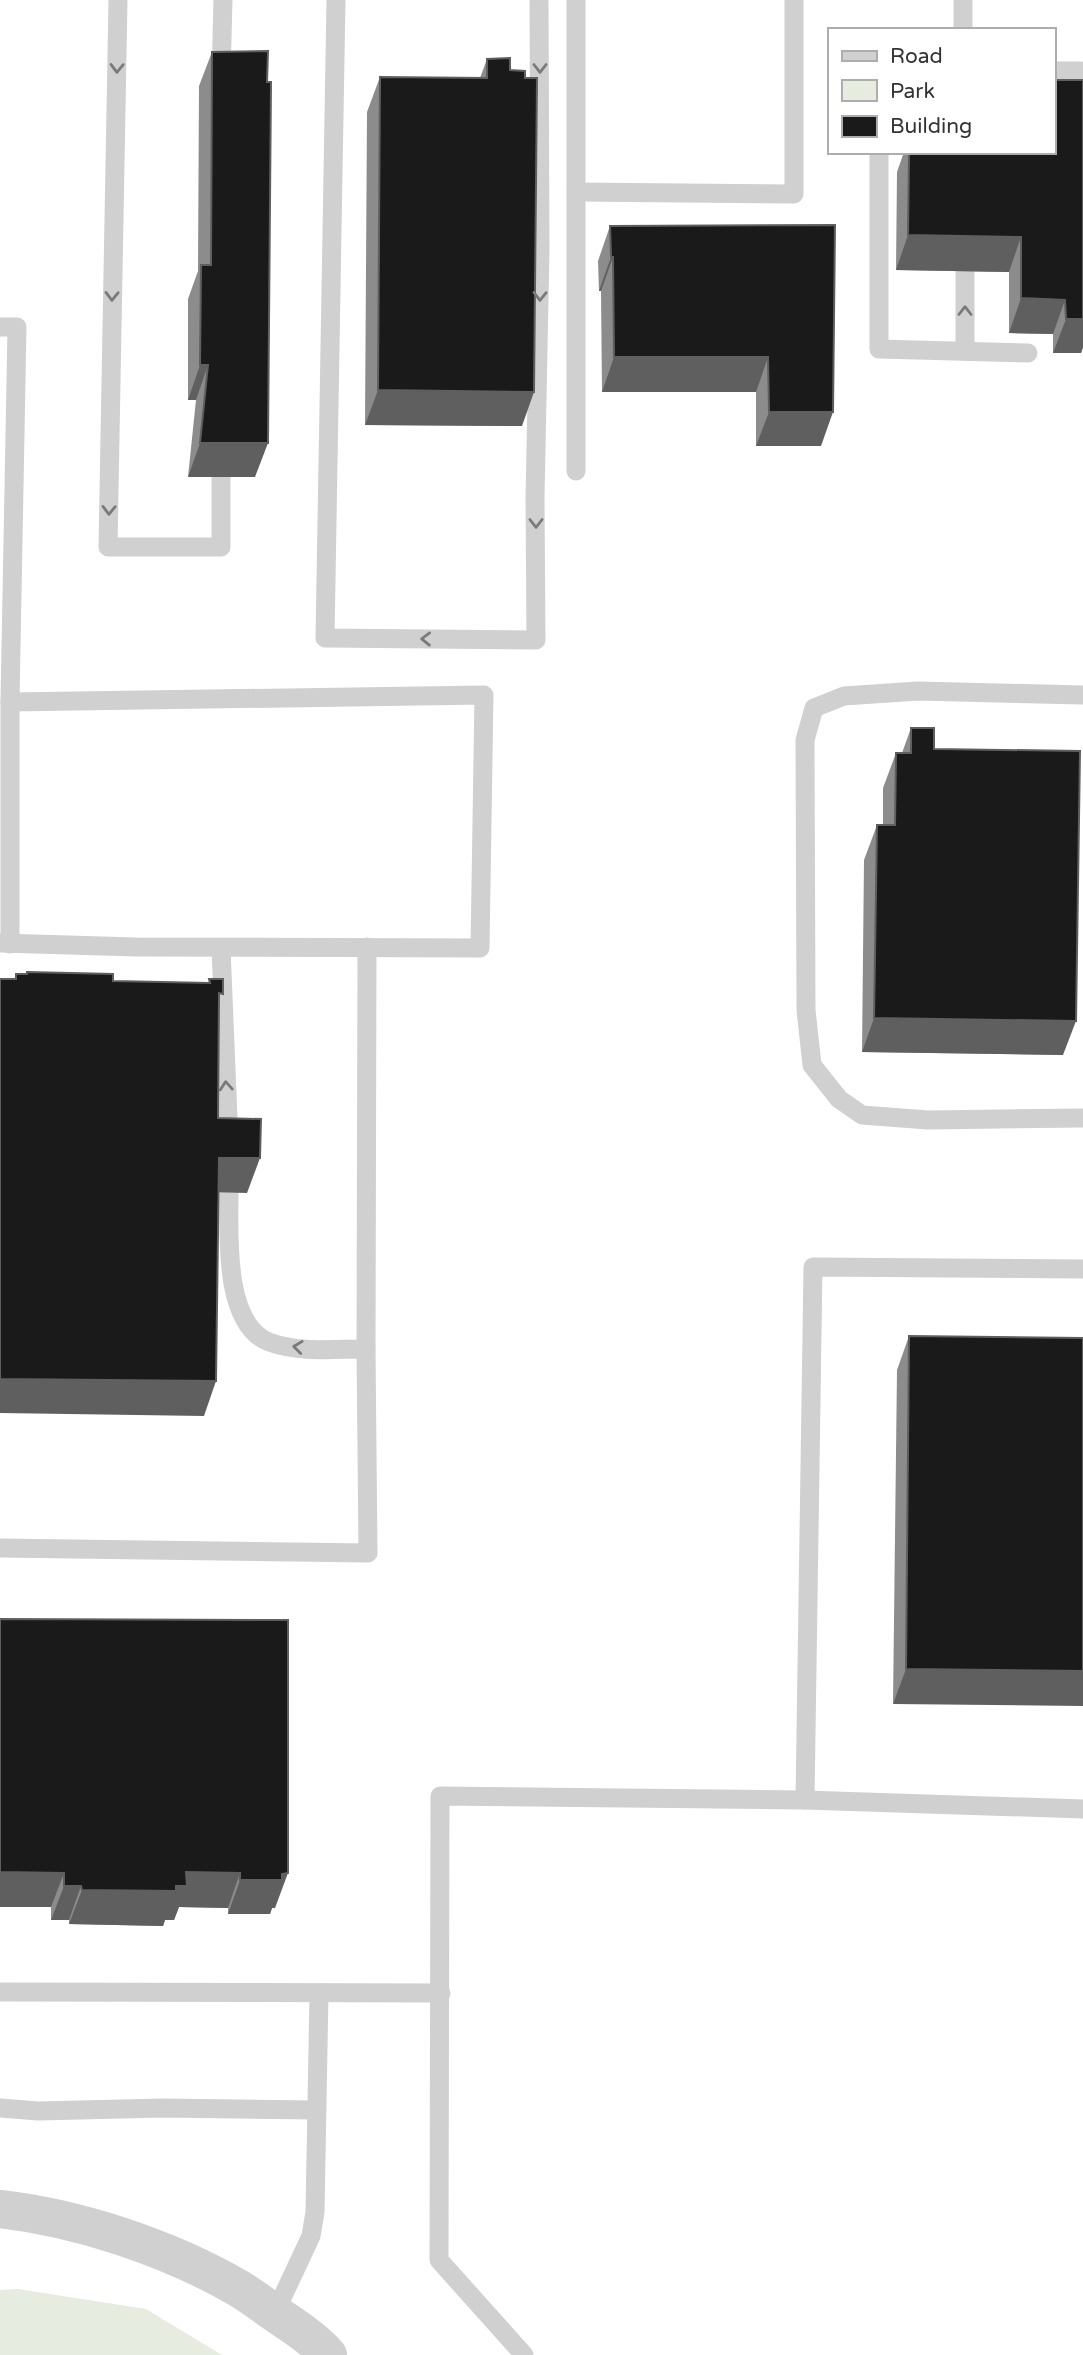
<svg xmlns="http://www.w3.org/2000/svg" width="1083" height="2355" font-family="'Varela Round',sans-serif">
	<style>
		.green { fill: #e6ecdf }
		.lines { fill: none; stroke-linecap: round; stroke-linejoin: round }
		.service { stroke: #d0d0d0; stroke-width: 19 }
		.minor { stroke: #d0d0d0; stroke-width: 38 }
		.wall { fill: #8c8c8c }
		.shaded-wall { fill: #5f5f5f }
		.building { fill: #1a1a1a; stroke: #5f5f5f; stroke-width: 2 }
		.oneway { stroke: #7a7a7a }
	</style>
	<rect width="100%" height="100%" fill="#fff"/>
	<polygon class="green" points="18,2289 146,2309 222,2355 0,2355 0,2290"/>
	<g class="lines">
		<g class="service">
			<polyline points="118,0 108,547 221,547 221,477"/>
			<polyline points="336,0 325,638 536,640 535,498 540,250 539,0"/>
			<polyline points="576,0 576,471"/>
			<polyline points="963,30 963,0"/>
			<polyline points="1053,71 1081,71"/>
			<polyline points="221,76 223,0"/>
			<polyline points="879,152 879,349 1028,353"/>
			<polyline points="576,192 794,194 794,0"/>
			<polyline points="965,271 965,351"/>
			<polyline points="0,327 17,327 10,702 10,944"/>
			<polyline points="1083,695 918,691 844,696 814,708 805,740 806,1010 812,1065 839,1099 862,1115 928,1120 1083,1118"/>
			<polyline points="0,943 136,947 480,948 484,695 10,702"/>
			<polyline points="221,948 229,1142"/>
			<path d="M229,1193C229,1233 223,1324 269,1342C299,1353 334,1349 366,1349"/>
			<polyline points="0,1548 368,1553 366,1349 367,947"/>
			<polyline points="805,1800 813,1267 1083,1269"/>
			<polyline points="0,1992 441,1993"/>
			<polyline points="0,2108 38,2111 163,2108 317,2110"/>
			<polyline points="275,2313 311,2236 315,2212 319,1993"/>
			<polyline points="524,2355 439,2260 440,1796 805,1800 1083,1809"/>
		</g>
		<path class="minor" d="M0,2209C79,2218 169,2248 238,2288C250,2295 262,2304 273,2312C293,2326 312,2337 328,2355"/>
	</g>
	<g class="wall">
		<polygon points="212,52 255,477 188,477 196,400 188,400 188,299 198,271 199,86"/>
		<polygon points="487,59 522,426 365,425 367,112 380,77 480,78"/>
		<polygon points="1083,80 1083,347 1081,353 1053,353 1053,334 1009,333 1009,272 896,270 897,172 904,152 1053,152"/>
		<polygon points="835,225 821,446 756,446 756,392 602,392 601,291 599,291 598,261 610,226"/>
		<polygon points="911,728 934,749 1063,1055 862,1052 864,860 877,825 883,825 883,788 896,753 902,753"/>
		<polygon points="909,1336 1083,1338 893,1704 897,1370"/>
		<polygon points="0,1619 275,1908 272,1908 270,1914 228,1914 228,1908 179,1907 174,1920 165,1920 163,1926 69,1924 69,1920 51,1920 51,1907 0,1907"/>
	</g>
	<g class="shaded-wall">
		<polygon points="908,235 1021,237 1009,272 896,270"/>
		<polygon points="611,257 613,257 601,291 599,291"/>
		<polygon points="1021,298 1065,300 1053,334 1009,333"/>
		<polygon points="1066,319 1083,319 1083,347 1081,353 1053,353"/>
		<polygon points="614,357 768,357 756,392 602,392"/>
		<polygon points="200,365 208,365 196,400 188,400"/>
		<polygon points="378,390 534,392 522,426 365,425"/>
		<polygon points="769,412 833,412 821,446 756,446"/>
		<polygon points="200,443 268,443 255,477 188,477"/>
		<polygon points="874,1018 1076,1021 1063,1055 862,1052"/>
		<polygon points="219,1158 260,1158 247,1193 207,1192"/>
		<polygon points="0,1379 216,1381 204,1416 0,1413"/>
		<polygon points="906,1669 1083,1671 1083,1706 893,1704"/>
		<polygon points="0,1872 64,1873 51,1907 0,1907"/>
		<polygon points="186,1872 240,1873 228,1908 179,1907 174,1920 165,1920 163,1926 69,1924 82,1890 176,1886"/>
		<polygon points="288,1873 275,1908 272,1908 270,1914 228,1914 240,1880"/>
		<polygon points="64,1886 81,1886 69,1920 51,1920"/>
	</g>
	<g class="building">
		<polygon points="268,51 267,82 271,82 268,443 200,443 208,365 200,365 201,265 211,265 212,52"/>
		<polygon points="510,58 510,70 525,71 525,78 537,78 534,392 378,390 380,77 487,78 487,59"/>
		<polygon points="1053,80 1083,80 1083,319 1066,319 1065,300 1021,298 1021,237 908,235 909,152 1053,152"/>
		<polygon points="835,225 833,412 769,412 768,357 614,357 613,257 611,257 610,226"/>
		<polygon points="911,728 934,728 934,749 1080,751 1076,1021 874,1018 877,825 895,825 896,753 911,753"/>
		<polygon points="27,972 113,974 113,981 210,983 209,979 223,979 223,994 219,993 218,1118 261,1119 260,1158 219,1158 216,1381 0,1379 0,979 16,979 16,974 27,974"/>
		<polygon points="909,1336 1083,1338 1083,1671 906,1669"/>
		<polygon points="0,1619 288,1620 288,1873 282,1874 282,1880 240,1880 240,1873 186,1872 187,1886 176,1886 176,1891 82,1890 81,1886 64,1886 64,1873 0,1872"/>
	</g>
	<defs><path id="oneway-chevron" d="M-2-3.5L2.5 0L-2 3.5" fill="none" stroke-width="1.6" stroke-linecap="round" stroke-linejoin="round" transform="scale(1.75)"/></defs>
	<g class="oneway">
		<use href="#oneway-chevron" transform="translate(117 68) rotate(91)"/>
		<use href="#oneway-chevron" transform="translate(540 68) rotate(90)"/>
		<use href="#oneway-chevron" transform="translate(112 296) rotate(91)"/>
		<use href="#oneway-chevron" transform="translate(540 296) rotate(91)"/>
		<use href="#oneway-chevron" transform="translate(965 311) rotate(-90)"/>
		<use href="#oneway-chevron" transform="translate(109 510) rotate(91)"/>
		<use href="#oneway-chevron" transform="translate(536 523) rotate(90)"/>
		<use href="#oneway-chevron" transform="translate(426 639) rotate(-179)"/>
		<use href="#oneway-chevron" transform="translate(226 1086) rotate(-94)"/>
		<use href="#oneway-chevron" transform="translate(298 1347) rotate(-173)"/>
	</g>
	<rect x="828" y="28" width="228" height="126" fill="#ffffff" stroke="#adadad" stroke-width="2"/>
	<rect x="842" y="51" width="35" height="10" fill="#d0d0d0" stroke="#adadad" stroke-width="2"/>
	<text x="890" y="63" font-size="21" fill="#333333">Road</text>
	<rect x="842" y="80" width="35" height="21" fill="#e6ecdf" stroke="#adadad" stroke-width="2"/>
	<text x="890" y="98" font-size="21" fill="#333333">Park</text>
	<rect x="842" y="116" width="35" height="21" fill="#1a1a1a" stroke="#adadad" stroke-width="2"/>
	<text x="890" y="133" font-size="21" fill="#333333">Building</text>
</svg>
